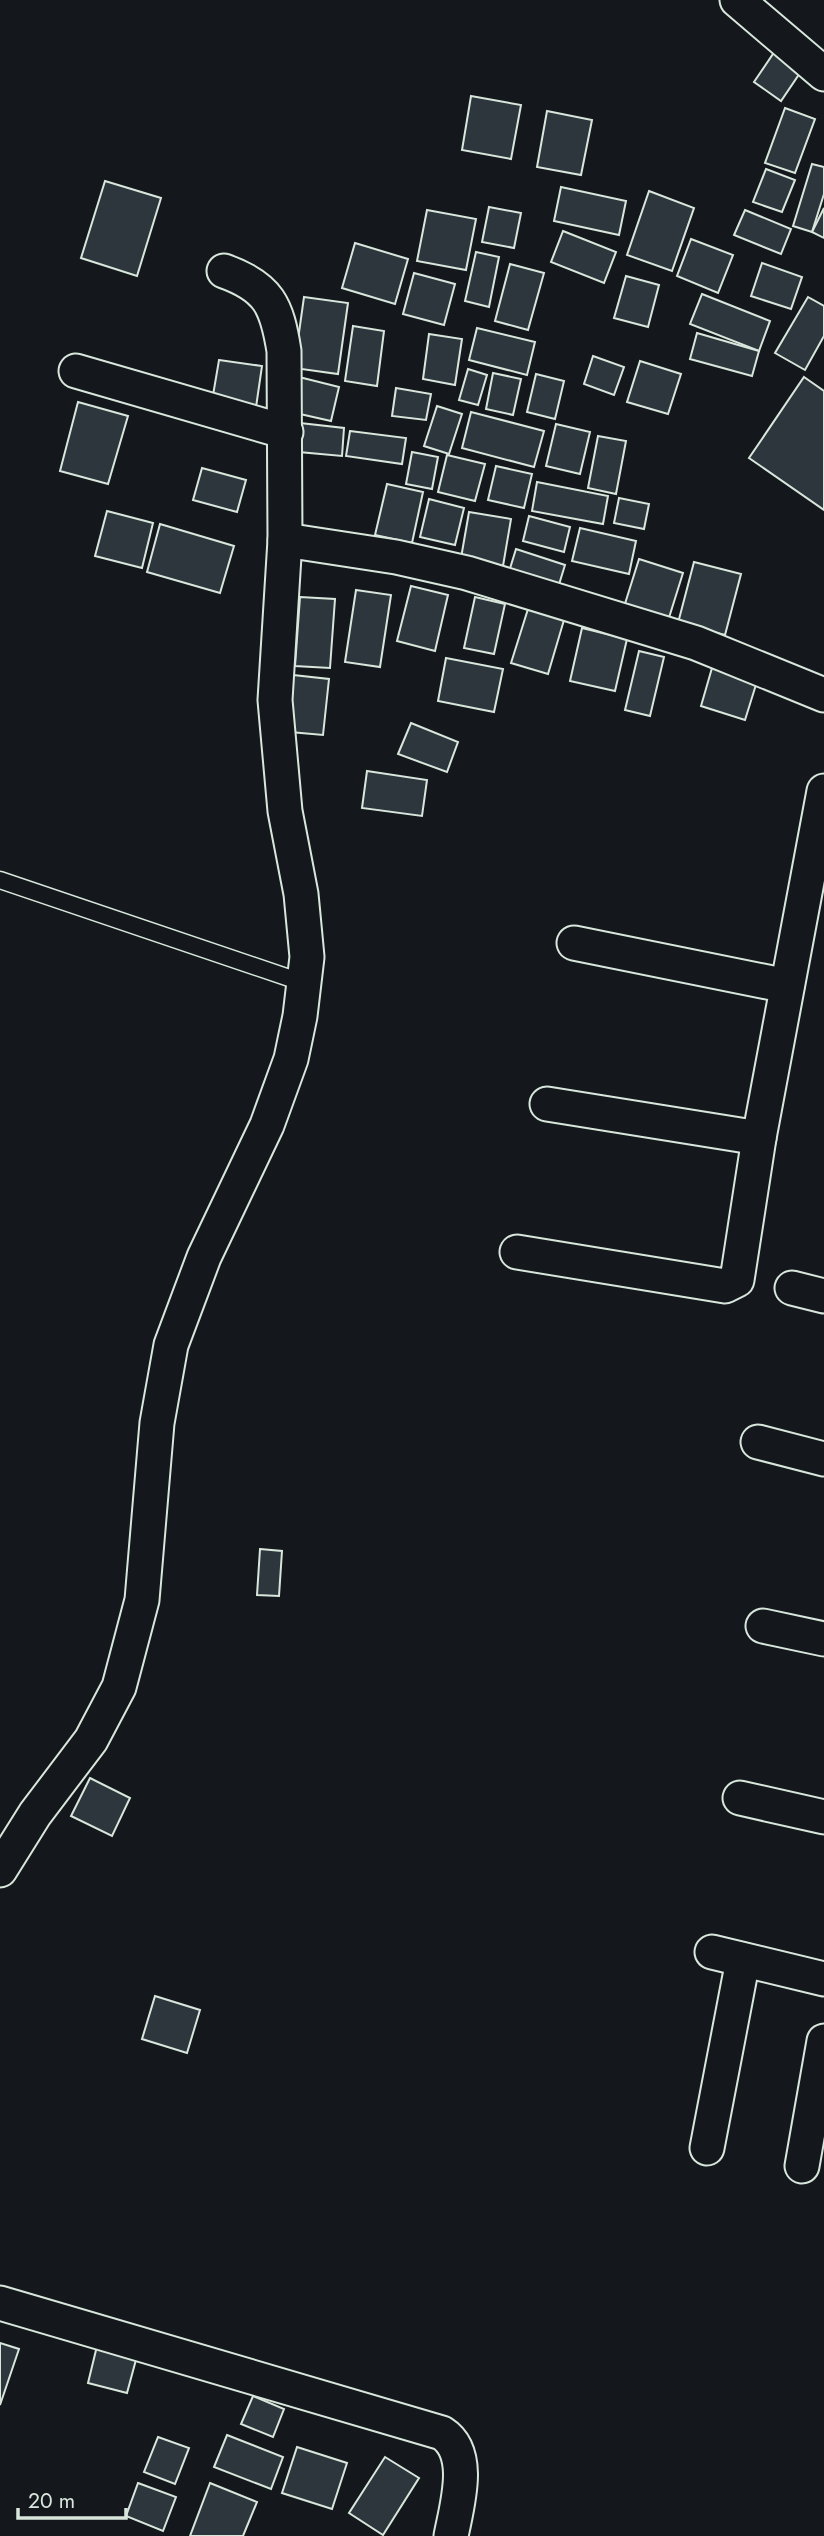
<svg xmlns="http://www.w3.org/2000/svg" width="824" height="2536" font-family="Jost,sans-serif">
	<style>
		.building { fill: #2c363c; stroke: #d8e6dc; stroke-width: 2 }
		.lines { fill: none; stroke-linecap: round; stroke-linejoin: round }
		.service-casing { stroke: #d8e6dc; stroke-width: 19 }
		.minor-casing { stroke: #d8e6dc; stroke-width: 37 }
		.service { stroke: #14181c; stroke-width: 16 }
		.minor { stroke: #14181c; stroke-width: 33 }
	</style>
	<rect width="100%" height="100%" fill="#14181c"/>
	<g class="building">
		<polygon points="777,48 804,67 781,101 754,82"/>
		<polygon points="471,96 521,105 511,159 462,150"/>
		<polygon points="785,108 815,119 795,173 765,163"/>
		<polygon points="547,111 592,120 581,175 537,167"/>
		<polygon points="812,164 824,167 824,194 812,232 793,226"/>
		<polygon points="766,169 795,180 782,212 753,202"/>
		<polygon points="105,181 161,198 137,276 81,258"/>
		<polygon points="561,187 626,201 619,235 554,221"/>
		<polygon points="649,191 694,208 672,271 627,255"/>
		<polygon points="489,207 521,213 514,248 482,242"/>
		<polygon points="824,208 824,238 812,232"/>
		<polygon points="427,210 476,219 466,270 417,261"/>
		<polygon points="745,210 791,229 781,254 734,235"/>
		<polygon points="563,231 616,252 604,283 551,262"/>
		<polygon points="691,239 733,255 718,293 677,276"/>
		<polygon points="355,243 408,259 395,304 342,288"/>
		<polygon points="476,252 499,257 489,307 465,301"/>
		<polygon points="762,263 802,277 791,309 751,296"/>
		<polygon points="510,264 544,273 528,330 495,321"/>
		<polygon points="414,273 455,284 444,325 403,314"/>
		<polygon points="626,276 659,285 648,327 614,318"/>
		<polygon points="702,294 770,321 759,351 690,324"/>
		<polygon points="304,297 348,303 338,374 294,368"/>
		<polygon points="808,297 824,306 824,336 805,370 775,353"/>
		<polygon points="353,326 384,331 377,386 345,381"/>
		<polygon points="477,328 535,342 527,375 469,360"/>
		<polygon points="697,333 759,351 752,376 690,359"/>
		<polygon points="429,334 462,339 455,385 423,379"/>
		<polygon points="593,356 624,367 614,395 584,384"/>
		<polygon points="219,360 262,366 255,414 211,407"/>
		<polygon points="640,361 681,374 668,414 627,402"/>
		<polygon points="468,369 487,375 478,405 459,400"/>
		<polygon points="493,373 521,379 513,415 486,409"/>
		<polygon points="536,374 564,381 555,419 527,412"/>
		<polygon points="299,377 339,387 331,421 291,412"/>
		<polygon points="804,377 824,391 824,510 749,458"/>
		<polygon points="396,388 431,394 426,420 392,416"/>
		<polygon points="78,402 128,416 108,484 60,471"/>
		<polygon points="437,406 462,414 449,454 424,446"/>
		<polygon points="471,412 544,431 534,467 462,448"/>
		<polygon points="291,422 344,428 342,456 288,451"/>
		<polygon points="556,424 590,432 580,474 546,466"/>
		<polygon points="350,431 406,438 402,464 346,456"/>
		<polygon points="598,436 626,441 616,494 588,488"/>
		<polygon points="412,452 438,457 432,489 406,484"/>
		<polygon points="447,455 485,464 475,501 438,492"/>
		<polygon points="496,466 532,474 524,508 488,500"/>
		<polygon points="202,468 246,480 237,512 193,500"/>
		<polygon points="537,482 608,496 603,524 532,511"/>
		<polygon points="387,484 423,492 412,543 375,535"/>
		<polygon points="619,498 649,504 644,529 614,523"/>
		<polygon points="429,499 464,508 455,545 420,537"/>
		<polygon points="107,511 153,523 142,568 95,556"/>
		<polygon points="469,512 511,519 503,566 461,558"/>
		<polygon points="529,516 570,527 564,552 523,541"/>
		<polygon points="160,524 234,546 220,593 147,572"/>
		<polygon points="580,528 636,541 629,574 572,561"/>
		<polygon points="516,549 565,565 557,591 508,575"/>
		<polygon points="639,559 683,573 667,624 623,610"/>
		<polygon points="694,562 741,574 725,635 678,623"/>
		<polygon points="411,586 448,595 435,651 397,641"/>
		<polygon points="356,590 391,595 380,667 345,662"/>
		<polygon points="300,597 335,599 330,668 295,666"/>
		<polygon points="475,597 505,604 494,654 464,648"/>
		<polygon points="528,609 564,620 548,674 511,663"/>
		<polygon points="582,628 627,639 615,691 570,681"/>
		<polygon points="639,651 664,657 650,716 625,710"/>
		<polygon points="446,658 503,669 494,712 438,701"/>
		<polygon points="714,661 759,675 745,720 701,706"/>
		<polygon points="284,674 329,679 323,735 279,731"/>
		<polygon points="411,723 458,742 447,772 398,754"/>
		<polygon points="367,771 427,780 422,816 362,808"/>
		<polygon points="260,1549 282,1551 279,1596 257,1595"/>
		<polygon points="90,1778 130,1798 112,1836 71,1816"/>
		<polygon points="155,1996 200,2010 187,2053 142,2039"/>
		<polygon points="0,2343 19,2349 0,2405"/>
		<polygon points="97,2346 137,2356 127,2393 88,2383"/>
		<polygon points="253,2396 284,2409 273,2437 241,2424"/>
		<polygon points="227,2435 283,2457 271,2489 214,2467"/>
		<polygon points="158,2437 189,2448 175,2484 144,2472"/>
		<polygon points="297,2447 347,2463 332,2509 282,2493"/>
		<polygon points="385,2457 419,2478 383,2535 349,2513"/>
		<polygon points="138,2483 176,2497 163,2531 126,2516"/>
		<polygon points="210,2483 257,2502 243,2536 190,2536"/>
	</g>
	<g class="lines">
		<g class="service-casing">
			<polyline id="service" points="0,880 304,983"/>
		</g>
		<g class="minor-casing">
			<g id="minor">
				<polyline points="737,0 824,74"/>
				<polyline points="76,371 286,432"/>
				<polyline points="285,540 396,557 467,573 696,643 824,695"/>
				<polyline points="574,943 787,986"/>
				<polyline points="547,1104 759,1138"/>
				<polyline points="517,1252 725,1286 737,1280 759,1138 824,791"/>
				<polyline points="792,1288 824,1296"/>
				<polyline points="758,1442 824,1459"/>
				<polyline points="763,1626 824,1639"/>
				<polyline points="740,1798 824,1817"/>
				<path d="M0,1870L35,1814L91,1740L119,1687L142,1600L157,1423L171,1345L204,1257L267,1125L291,1059L300,1016L307,957L301,894L285,811L275,700L285,540L284,351C277,306 269,287 224,271"/>
				<polyline points="712,1952 824,1979"/>
				<polyline points="707,2148 743,1960"/>
				<polyline points="802,2166 824,2041"/>
				<path d="M0,2303L442,2433C473,2453 457,2505 451,2536"/>
			</g>
		</g>
		<use href="#service" class="service"/>
		<use href="#minor" class="minor"/>
	</g>
	<path d="M18 2508v10h108v-10" fill="none" stroke="#d8e6dc" stroke-width="3.5"/>
	<text x="28" y="2508" font-size="21" fill="#d8e6dc" stroke="#14181c" stroke-width="5" paint-order="stroke">20 m</text>
</svg>
